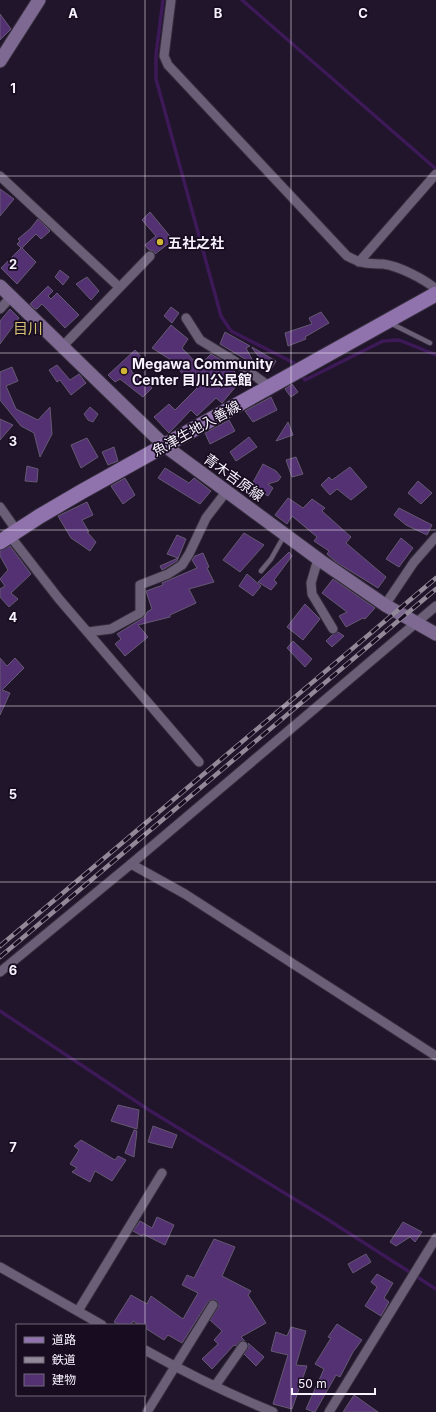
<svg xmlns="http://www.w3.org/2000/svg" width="436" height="1412" font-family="Inter,'Noto Sans JP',sans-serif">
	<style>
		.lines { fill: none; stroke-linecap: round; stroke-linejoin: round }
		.stream { stroke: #3d1958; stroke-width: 3.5 }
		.building { fill: #543172; stroke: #655972 }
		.service-casing { stroke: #352d3c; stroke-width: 6 }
		.minor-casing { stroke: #352d3c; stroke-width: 11 }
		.secondary-casing { stroke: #352d3c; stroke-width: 15 }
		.primary-casing { stroke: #352d3c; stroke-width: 17 }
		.service { stroke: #6b5f78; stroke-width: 4.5 }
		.minor { stroke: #6b5f78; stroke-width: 9 }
		.secondary { stroke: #7e6992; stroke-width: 13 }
		.primary { stroke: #9073ad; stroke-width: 15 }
		.rail-casing { stroke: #918898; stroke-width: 4.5 }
		.rail { stroke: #170c20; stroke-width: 3; stroke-dasharray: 9; stroke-linecap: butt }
		.grid { fill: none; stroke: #f8f2fe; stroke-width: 1; stroke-opacity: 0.55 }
		.poi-dot { fill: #d2b736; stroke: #170c20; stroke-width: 1.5 }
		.labels { text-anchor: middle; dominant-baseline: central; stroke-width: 3.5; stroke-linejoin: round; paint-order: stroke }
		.poi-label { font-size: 14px; font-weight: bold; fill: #f8f2fe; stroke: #170c20; text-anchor: start }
		.street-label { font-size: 14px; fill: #f8f2fe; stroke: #170c20 }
		.neighbourhood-label { font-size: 15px; fill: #d2c173; stroke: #170c20 }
		.grid-label { font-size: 13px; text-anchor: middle; font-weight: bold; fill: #f8f2fe; stroke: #170c20; stroke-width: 3.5; stroke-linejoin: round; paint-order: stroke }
	</style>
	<rect width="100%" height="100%" fill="#20152a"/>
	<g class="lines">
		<g class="stream">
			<polyline points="163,0 156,55 156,79 221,316 231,331 296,364 298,367"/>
			<polyline points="242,0 436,169"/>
			<polyline points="301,374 305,380 383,341 399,340 436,355"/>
			<polyline points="0,1011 149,1110 327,1219 436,1289"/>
		</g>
	</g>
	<g class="building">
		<polygon points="0,14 11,29 0,40"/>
		<polygon points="0,189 14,199 0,216"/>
		<polygon points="150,212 173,240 155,254 154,251 149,250 145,245 156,236 142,220"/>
		<polygon points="38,219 50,231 41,239 36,234 22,248 36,262 17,284 1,268 21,248 17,244 20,241 18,239 30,229"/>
		<polygon points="60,270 69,277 63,285 55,277"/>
		<polygon points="87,277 99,291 91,300 76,284"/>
		<polygon points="48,286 53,291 48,296 51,299 57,293 79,315 65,328 42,304 37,309 35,309 30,304"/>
		<polygon points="171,307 179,313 172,323 164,316"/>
		<polygon points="10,309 19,318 0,344 0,321"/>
		<polygon points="321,312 329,323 305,337 306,339 288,346 285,333 312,324 309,318"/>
		<polygon points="171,325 188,339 182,348 199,366 211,354 225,362 242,379 222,403 216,398 197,416 191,410 169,433 154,417 169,404 175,410 197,388 179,370 182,367 152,348"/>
		<polygon points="225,332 250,346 246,348 255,365 220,344"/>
		<polygon points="252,347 276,361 270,371 252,348"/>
		<polygon points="135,350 142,358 142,362 131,371 144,384 147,381 152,388 143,397 120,379 115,382 108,375"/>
		<polygon points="57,365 70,380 79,374 86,383 71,395 60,380 57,382 49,370"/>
		<polygon points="12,367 18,381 6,386 16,409 38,420 50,407 52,434 40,457 34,433 21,426 0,400 0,372"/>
		<polygon points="292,384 298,392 291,397 285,389"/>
		<polygon points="271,397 277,410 253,422 245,411"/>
		<polygon points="90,407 98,414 93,422 88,420 84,414"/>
		<polygon points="0,419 13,425 0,440"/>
		<polygon points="229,420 235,431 210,444 205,433"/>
		<polygon points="288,422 293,435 276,441"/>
		<polygon points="249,437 257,447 236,461 230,452"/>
		<polygon points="87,438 98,457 81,468 71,445"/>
		<polygon points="114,447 118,461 108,465 102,452"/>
		<polygon points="296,457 303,474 292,477 286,460"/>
		<polygon points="263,464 276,471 281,477 278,481 268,484 273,488 268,496 251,486"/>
		<polygon points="27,466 38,469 37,482 25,481"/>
		<polygon points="350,467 367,487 351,500 337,489 330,495 321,485 329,477 332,480"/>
		<polygon points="165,468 189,483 194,478 211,491 200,504 158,478"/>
		<polygon points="125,478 135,495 123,504 111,486"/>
		<polygon points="418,481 432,493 421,504 408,493"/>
		<polygon points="288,498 303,508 312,499 325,508 322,511 351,537 346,543 386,577 378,588 336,562 327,554 329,551 314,541 317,537 292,516 287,524 275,515"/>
		<polygon points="87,502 93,515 82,520 89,532 87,532 96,542 90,551 71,538 58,516"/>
		<polygon points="399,508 432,525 427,535 406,525 394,515"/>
		<polygon points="244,533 264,545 240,572 223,560"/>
		<polygon points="177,535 186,539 177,561 162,570 160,566 178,558 167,554"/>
		<polygon points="401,538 413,548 399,567 386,559"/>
		<polygon points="10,546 31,574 11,593 18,599 9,607 0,597 0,589 5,586 0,579 8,570 0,556 0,551"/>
		<polygon points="289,552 292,556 274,580 277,583 271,590 258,582"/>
		<polygon points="203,553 209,567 207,568 214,582 189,589 196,603 170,615 170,617 138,625 148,637 125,656 115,644 121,639 117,634 143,618 147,613 147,612 152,609 146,591 163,585 162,583 197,568 192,560 195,556"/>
		<polygon points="247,574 261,586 253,596 239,586"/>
		<polygon points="333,579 375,608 365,619 363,618 346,627 339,616 347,612 322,593"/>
		<polygon points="305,604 320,619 303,640 287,627"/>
		<polygon points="338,632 344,636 332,647 326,641 332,635"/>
		<polygon points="293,641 312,659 305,667 287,648"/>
		<polygon points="0,658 7,666 15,658 24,668 2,690 10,693 0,715"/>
		<polygon points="118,1105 139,1110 137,1129 111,1121"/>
		<polygon points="153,1126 177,1135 172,1148 148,1142"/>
		<polygon points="134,1130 137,1131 134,1157 125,1153"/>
		<polygon points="81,1140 115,1160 118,1156 126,1160 112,1181 95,1171 90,1182 72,1172 77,1168 70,1164 79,1150 74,1146"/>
		<polygon points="157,1217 174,1225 165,1245 143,1234 142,1236 133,1231 140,1221 152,1228"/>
		<polygon points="403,1222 422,1232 415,1242 410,1237 396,1246 390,1242"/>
		<polygon points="214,1239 235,1247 222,1276 251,1291 248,1295 266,1323 241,1337 245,1341 240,1341 236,1346 234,1345 212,1369 202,1359 218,1344 214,1340 222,1331 210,1320 219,1306 216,1300 211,1300 208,1302 182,1343 168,1335 164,1340 145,1328 145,1325 140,1325 133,1321 131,1325 120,1325 114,1322 131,1295 147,1304 151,1296 183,1319 198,1293 182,1285 187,1275 194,1278"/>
		<polygon points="366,1254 371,1262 353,1273 348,1264"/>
		<polygon points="377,1274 393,1283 384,1298 389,1302 381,1316 365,1306 377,1287 371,1282"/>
		<polygon points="337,1324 362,1340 353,1352 340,1377 336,1375 315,1412 314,1412 306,1409 324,1369 315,1364 331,1338 328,1337"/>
		<polygon points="291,1327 306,1331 296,1365 307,1366 292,1409 273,1404 288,1355 271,1351 276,1332 287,1336"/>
		<polygon points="248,1343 264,1357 256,1366 244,1354 249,1347"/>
		<polygon points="354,1395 378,1412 343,1412"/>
	</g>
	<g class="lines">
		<g class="service-casing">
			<g id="service">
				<polyline points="390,323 430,343"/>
				<polyline points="261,571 271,559 284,536"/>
			</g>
		</g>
		<g class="minor-casing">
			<g id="minor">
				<path d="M171,0L164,56L168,65L347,256C364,265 366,263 383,264C399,266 424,279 436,289"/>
				<polyline points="0,176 119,287"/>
				<polyline points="359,262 436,174"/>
				<polyline points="0,309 11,297"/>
				<polyline points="186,318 200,340 233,360 270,387"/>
				<polyline points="62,347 150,256"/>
				<polyline points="0,507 17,531"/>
				<polyline points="10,536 59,599 199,762"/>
				<polyline points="318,559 311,583 312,594 333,629"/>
				<polyline points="385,605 414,562 436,537"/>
				<polyline points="88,632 111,629 140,613 140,585 168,574 182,565 189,554 206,518 226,492"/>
				<polyline points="131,864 185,894 436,1056"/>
				<polyline points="0,972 131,864 436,606"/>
				<polyline points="0,1267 102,1325"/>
				<polyline points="78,1311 162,1173"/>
				<path d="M145,1350C186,1373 229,1394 273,1412"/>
				<polyline points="215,1386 243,1346"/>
				<polyline points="147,1412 213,1305"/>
				<polyline points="329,1412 436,1238"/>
			</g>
		</g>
		<g class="secondary-casing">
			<g id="secondary">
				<polyline points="0,61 39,0"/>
				<polyline points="0,286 165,446 321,561 385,605 436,634"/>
			</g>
		</g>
		<g class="primary-casing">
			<polyline id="primary" points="0,542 40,516 81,492 436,294"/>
		</g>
		<use href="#service" class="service"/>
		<use href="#minor" class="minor"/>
		<use href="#secondary" class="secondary"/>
		<use href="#primary" class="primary"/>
		<g class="rail-casing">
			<g id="rail">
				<polyline points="0,946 436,578"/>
				<polyline points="0,957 436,589"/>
			</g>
		</g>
		<use href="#rail" class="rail"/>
	</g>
	<path class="grid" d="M145,0V1412M291,0V1412M0,176H436M0,353H436M0,530H436M0,706H436M0,882H436M0,1059H436M0,1236H436"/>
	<g class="poi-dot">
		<circle cx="160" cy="242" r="4"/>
		<circle cx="124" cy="371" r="4"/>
	</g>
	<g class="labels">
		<g class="poi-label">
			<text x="168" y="242">五社之社</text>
			<text x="132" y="363">Megawa Community<tspan x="132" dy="16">Center 目川公民館</tspan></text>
		</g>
		<g class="street-label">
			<text transform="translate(196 428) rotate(-29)">魚津生地入善線</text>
			<text transform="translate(234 477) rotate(36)">青木吉原線</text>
		</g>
		<g class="neighbourhood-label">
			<text x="28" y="328">目川</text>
		</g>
	</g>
	<g class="grid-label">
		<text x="73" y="18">A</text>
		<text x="218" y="18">B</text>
		<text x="363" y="18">C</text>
		<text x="13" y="93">1</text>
		<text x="13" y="269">2</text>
		<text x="13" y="446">3</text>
		<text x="13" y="622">4</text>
		<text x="13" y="799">5</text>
		<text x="13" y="975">6</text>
		<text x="13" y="1152">7</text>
	</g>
	<rect x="16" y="1324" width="130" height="72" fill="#170c20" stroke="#716879"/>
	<rect x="24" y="1337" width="20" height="6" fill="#9073ad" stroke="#716879"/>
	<text x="52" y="1344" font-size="12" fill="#f8f2fe">道路</text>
	<rect x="24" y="1357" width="20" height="6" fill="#918898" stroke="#716879"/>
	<text x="52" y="1364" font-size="12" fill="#f8f2fe">鉄道</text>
	<rect x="24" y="1374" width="20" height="12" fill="#543172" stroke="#716879"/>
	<text x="52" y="1384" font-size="12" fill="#f8f2fe">建物</text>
	<path d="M292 1388v6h83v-6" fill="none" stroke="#f8f2fe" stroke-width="2"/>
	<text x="298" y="1388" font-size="12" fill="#f8f2fe" stroke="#170c20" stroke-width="3" paint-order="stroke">50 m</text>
</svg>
